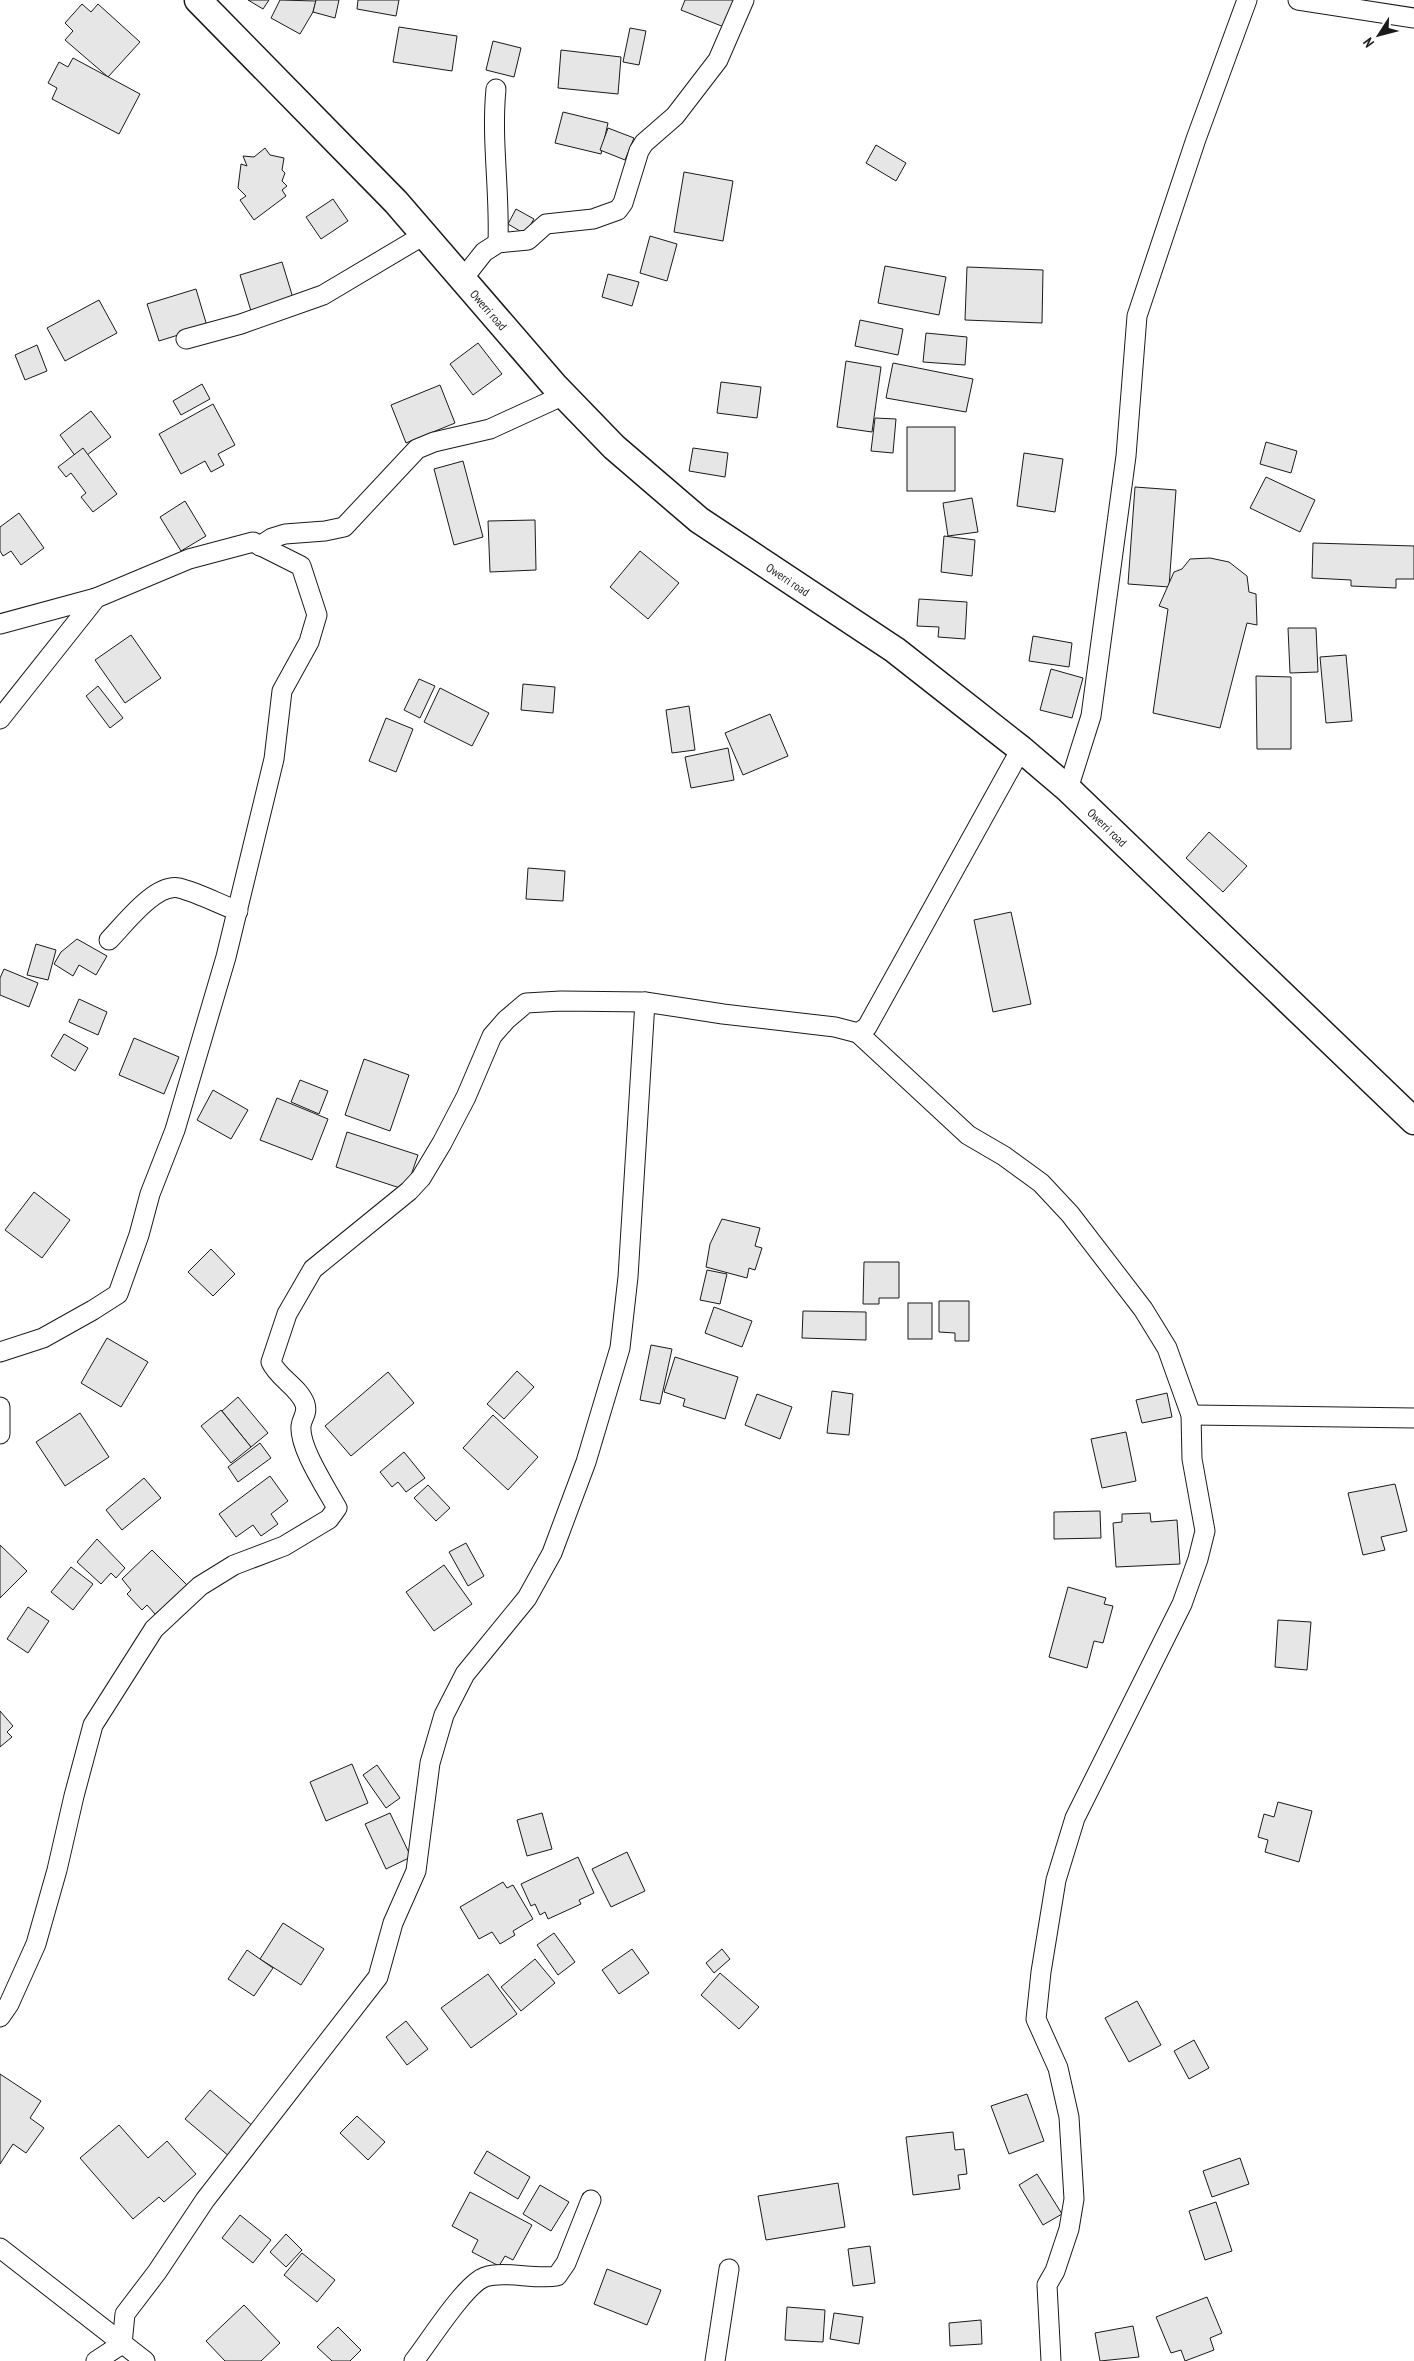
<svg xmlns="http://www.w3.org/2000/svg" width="1414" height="2361" font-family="'PT Sans Narrow',sans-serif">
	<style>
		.building { fill: #e6e6e6; stroke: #1a1a1a }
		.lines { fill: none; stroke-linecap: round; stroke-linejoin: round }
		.minor-casing { stroke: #1a1a1a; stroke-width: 21 }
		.secondary-casing { stroke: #1a1a1a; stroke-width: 29 }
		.minor { stroke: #fff; stroke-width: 19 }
		.secondary { stroke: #fff; stroke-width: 26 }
		.labels { text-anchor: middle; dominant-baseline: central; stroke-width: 4; stroke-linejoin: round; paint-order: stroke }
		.street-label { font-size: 12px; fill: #1a1a1a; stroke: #fff }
	</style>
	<rect width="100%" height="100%" fill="#fff"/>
	<g class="building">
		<polygon points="248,0 269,0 263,9"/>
		<polygon points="280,0 316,1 313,12 300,34 271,18"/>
		<polygon points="339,0 335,18 313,12 316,0"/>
		<polygon points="358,0 399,0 396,16 357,9"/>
		<polygon points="685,0 734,0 724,27 681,10"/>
		<polygon points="82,4 91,12 98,4 140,42 108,77 65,40 73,31 65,23"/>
		<polygon points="399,27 457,36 452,71 393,62"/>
		<polygon points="630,28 646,31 639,65 623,62"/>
		<polygon points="493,41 521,48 514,77 486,70"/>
		<polygon points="561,50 621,57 618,94 558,88"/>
		<polygon points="73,58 140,94 119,134 52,99 57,88 48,83 59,62 68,67"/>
		<polygon points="563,112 608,123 601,154 555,143"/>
		<polygon points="608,128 634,138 625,160 600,150"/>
		<polygon points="876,145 906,163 896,181 866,163"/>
		<polygon points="265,148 270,155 284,158 282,170 285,173 282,181 287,186 282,190 286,196 254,220 240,200 246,196 238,188 241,164 247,166 243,156 254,157"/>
		<polygon points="684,172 733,181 723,241 674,232"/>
		<polygon points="333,199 348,221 321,239 306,217"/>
		<polygon points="516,209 534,219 525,234 508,224"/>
		<polygon points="650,236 677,244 667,281 640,273"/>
		<polygon points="282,262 293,298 251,311 240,275"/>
		<polygon points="885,266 946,277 939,315 878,303"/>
		<polygon points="967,267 1043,270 1042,323 965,320"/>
		<polygon points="608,274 639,282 632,306 602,297"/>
		<polygon points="196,289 207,326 159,341 147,304"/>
		<polygon points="99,300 117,333 65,361 47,328"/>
		<polygon points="860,320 903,329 898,355 855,346"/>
		<polygon points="926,333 967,337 965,365 923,362"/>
		<polygon points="478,343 502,374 473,395 450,364"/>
		<polygon points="37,345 47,371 25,380 15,355"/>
		<polygon points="846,361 881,367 872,432 837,427"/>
		<polygon points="893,363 973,379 966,412 886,398"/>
		<polygon points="721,382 761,387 757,418 717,413"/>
		<polygon points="202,384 210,399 181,415 173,401"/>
		<polygon points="440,385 455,423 406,443 391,405"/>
		<polygon points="213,404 235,445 218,454 224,465 211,472 205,461 181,474 159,434"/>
		<polygon points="91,411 111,437 79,461 60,435"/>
		<polygon points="875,418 896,419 893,453 871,451"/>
		<rect x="907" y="427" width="48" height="64"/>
		<polygon points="1266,442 1297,451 1291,473 1260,464"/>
		<polygon points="83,448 117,494 93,512 81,497 86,493 71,473 66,477 58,467"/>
		<polygon points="693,448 728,453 725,477 689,471"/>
		<polygon points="1024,453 1063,459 1055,512 1017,506"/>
		<polygon points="463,461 483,537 454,545 434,469"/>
		<polygon points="1266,477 1315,500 1300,532 1250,508"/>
		<polygon points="1135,487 1176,490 1169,587 1128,584"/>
		<polygon points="972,498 978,532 948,536 943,503"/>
		<polygon points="185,501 206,536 181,551 160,517"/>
		<polygon points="19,513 44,548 21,565 11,551 3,556 0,551 0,527"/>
		<polygon points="535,520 536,570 490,572 488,521"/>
		<polygon points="944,536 975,540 972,576 941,572"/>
		<polygon points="1313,543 1414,546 1414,579 1396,579 1396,588 1351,586 1351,580 1312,578"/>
		<polygon points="640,551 679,583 648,619 610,587"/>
		<polygon points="1210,558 1229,562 1247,576 1249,592 1256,594 1257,625 1247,623 1220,728 1153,713 1168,609 1159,606 1174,572 1182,569 1190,559"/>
		<polygon points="919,599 967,602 965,639 938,637 939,627 917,626"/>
		<polygon points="1288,628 1316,628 1318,672 1290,673"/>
		<polygon points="131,635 161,678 125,703 95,660"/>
		<polygon points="1033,636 1072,643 1069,667 1029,661"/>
		<polygon points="1346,655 1352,721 1326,723 1320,657"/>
		<polygon points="1051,669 1083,678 1072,718 1040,710"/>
		<polygon points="1256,676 1291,677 1291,749 1257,749"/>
		<polygon points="419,679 435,686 420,718 404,710"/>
		<polygon points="523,684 555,687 553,713 521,710"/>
		<polygon points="98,686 123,718 110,728 86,696"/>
		<polygon points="440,688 489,713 472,746 424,722"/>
		<polygon points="689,706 695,750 672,753 666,710"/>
		<polygon points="770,714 788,756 743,775 725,733"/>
		<polygon points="386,718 413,729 396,772 369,761"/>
		<polygon points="728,748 734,780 691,788 685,757"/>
		<polygon points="1209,832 1247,866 1223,892 1186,858"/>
		<polygon points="528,868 565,871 563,901 526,899"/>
		<polygon points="1011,912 1031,1004 993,1012 974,920"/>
		<polygon points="77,939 107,956 96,975 79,965 73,976 54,964 61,952"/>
		<polygon points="36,944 56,950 48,980 27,975"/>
		<polygon points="4,969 38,983 29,1007 0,995 0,978"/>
		<polygon points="79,999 107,1012 98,1035 69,1022"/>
		<polygon points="64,1034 88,1048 75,1071 51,1056"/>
		<polygon points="134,1038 179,1057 164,1094 119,1075"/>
		<polygon points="364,1059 409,1075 390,1131 345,1115"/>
		<polygon points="300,1080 328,1091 319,1114 291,1102"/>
		<polygon points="213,1090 248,1110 231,1139 197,1120"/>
		<polygon points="277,1098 328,1119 312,1160 260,1140"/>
		<polygon points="347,1132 418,1155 406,1190 336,1167"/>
		<polygon points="34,1192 70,1220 42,1258 5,1230"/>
		<polygon points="722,1219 760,1228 755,1246 762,1248 755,1270 749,1268 747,1278 706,1267 710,1244"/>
		<polygon points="211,1249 235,1274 213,1296 188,1272"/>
		<polygon points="864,1262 899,1262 899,1298 879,1298 879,1304 863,1304"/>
		<polygon points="707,1270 727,1274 720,1304 700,1300"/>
		<polygon points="939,1301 969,1301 969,1341 955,1341 955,1333 939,1332"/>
		<rect x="908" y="1303" width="24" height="36"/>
		<polygon points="714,1307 752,1321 742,1347 705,1333"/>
		<polygon points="803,1311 866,1312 866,1340 802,1338"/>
		<polygon points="107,1338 148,1362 121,1407 81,1383"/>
		<polygon points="651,1345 672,1349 660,1404 640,1400"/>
		<polygon points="675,1357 738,1377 725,1419 683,1406 685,1399 664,1392"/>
		<polygon points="517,1371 534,1387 504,1419 487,1404"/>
		<polygon points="388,1372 414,1403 351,1456 325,1426"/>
		<polygon points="832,1391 853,1394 849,1435 827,1433"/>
		<polygon points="1167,1393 1172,1417 1142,1423 1136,1400"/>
		<polygon points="757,1394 792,1407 780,1439 745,1425"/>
		<polygon points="238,1397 268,1433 251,1447 222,1411"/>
		<polygon points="221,1410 251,1447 231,1463 201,1426"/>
		<polygon points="80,1413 109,1457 65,1486 36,1442"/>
		<polygon points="493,1415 538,1457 508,1490 463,1448"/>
		<polygon points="1126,1432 1136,1481 1102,1488 1091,1439"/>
		<polygon points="260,1443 271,1458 238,1482 228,1467"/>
		<polygon points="404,1452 425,1478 406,1492 398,1482 392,1487 380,1472"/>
		<polygon points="270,1476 288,1501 271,1514 278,1524 261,1536 253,1525 236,1537 219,1514"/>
		<polygon points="144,1478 161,1498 122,1530 106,1510"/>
		<polygon points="1395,1484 1407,1531 1381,1537 1385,1550 1363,1555 1348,1493"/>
		<polygon points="428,1485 450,1508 436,1521 414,1498"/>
		<polygon points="1100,1511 1101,1538 1054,1539 1054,1512"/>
		<polygon points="1150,1513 1151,1522 1177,1520 1180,1564 1116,1567 1113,1523 1122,1522 1122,1514"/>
		<polygon points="97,1539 125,1568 116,1578 111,1573 101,1584 77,1562"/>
		<polygon points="466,1543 484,1576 468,1586 449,1552"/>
		<polygon points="0,1545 27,1571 0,1598"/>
		<polygon points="152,1550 187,1585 156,1615 147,1605 142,1610 127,1594 131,1590 122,1579"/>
		<polygon points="444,1565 472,1604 434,1631 406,1592"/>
		<polygon points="71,1567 93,1584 73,1610 51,1592"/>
		<polygon points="1068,1587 1106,1598 1104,1604 1113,1606 1103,1643 1094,1641 1087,1668 1049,1657"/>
		<polygon points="28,1607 49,1621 28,1653 7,1639"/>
		<polygon points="1278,1620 1311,1622 1307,1670 1275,1667"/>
		<polygon points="0,1711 13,1726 7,1732 12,1737 0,1747"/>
		<polygon points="352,1764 368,1803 326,1821 310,1782"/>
		<polygon points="377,1765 400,1798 386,1808 363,1775"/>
		<polygon points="1278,1802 1312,1811 1299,1862 1265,1852 1268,1840 1258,1837 1264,1814 1274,1817"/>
		<polygon points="390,1813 411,1857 386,1869 365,1824"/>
		<polygon points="542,1813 552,1849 527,1856 517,1820"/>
		<polygon points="627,1852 645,1891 611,1907 592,1869"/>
		<polygon points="578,1857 594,1893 579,1900 581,1904 548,1919 545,1912 540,1915 535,1904 531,1906 521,1884"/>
		<polygon points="503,1882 507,1888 513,1885 533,1919 513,1931 515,1935 500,1944 492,1932 479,1939 460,1907"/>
		<polygon points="283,1923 324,1949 301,1985 260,1959"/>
		<polygon points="554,1933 575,1962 558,1975 537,1945"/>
		<polygon points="632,1949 649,1973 619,1994 602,1970"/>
		<polygon points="722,1949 730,1959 714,1973 706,1963"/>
		<polygon points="247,1950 273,1968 254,1996 228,1979"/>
		<polygon points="535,1959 555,1983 521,2011 501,1987"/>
		<polygon points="720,1973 759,2007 739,2029 701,1995"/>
		<polygon points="488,1974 517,2014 471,2048 441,2008"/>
		<polygon points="1137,2001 1161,2045 1129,2062 1105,2018"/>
		<polygon points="406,2021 428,2049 407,2065 386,2037"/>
		<polygon points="1194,2040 1209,2068 1189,2079 1174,2051"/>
		<polygon points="0,2074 41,2101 30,2118 44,2128 26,2153 13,2144 0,2164"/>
		<polygon points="210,2090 260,2132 236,2162 185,2119"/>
		<polygon points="1027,2094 1044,2141 1009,2154 991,2106"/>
		<polygon points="357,2116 385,2142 368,2160 340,2133"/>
		<polygon points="119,2125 148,2158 167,2141 196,2174 164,2202 159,2197 133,2219 80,2158"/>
		<polygon points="953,2132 955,2150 964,2149 967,2174 958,2175 960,2189 913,2195 906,2137"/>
		<polygon points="487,2151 530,2177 518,2199 474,2173"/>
		<polygon points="1240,2158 1249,2184 1212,2197 1203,2171"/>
		<polygon points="1037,2174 1062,2214 1043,2225 1019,2185"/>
		<polygon points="838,2183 845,2227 766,2240 758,2196"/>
		<polygon points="540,2185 569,2202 551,2231 523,2214"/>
		<polygon points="470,2192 532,2225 513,2260 505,2256 499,2266 472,2252 478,2240 452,2226"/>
		<polygon points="1216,2202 1232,2251 1205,2260 1189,2211"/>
		<polygon points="240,2215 271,2240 253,2263 222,2238"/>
		<polygon points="286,2234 302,2250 286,2267 270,2252"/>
		<polygon points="870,2246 875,2283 853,2286 848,2249"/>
		<polygon points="302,2253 335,2280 317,2302 284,2275"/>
		<polygon points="607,2269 661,2290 647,2325 594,2304"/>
		<polygon points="1207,2297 1222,2333 1210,2338 1214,2350 1185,2361 1181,2350 1171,2353 1156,2317"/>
		<polygon points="244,2305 280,2343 261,2361 225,2361 206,2341"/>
		<polygon points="787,2307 825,2310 823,2342 785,2340"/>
		<polygon points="834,2313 863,2317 859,2344 830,2339"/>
		<polygon points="981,2320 982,2344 950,2346 949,2323"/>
		<polygon points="1133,2326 1139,2357 1100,2361 1095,2333"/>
		<polygon points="338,2327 361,2350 350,2361 332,2361 317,2347"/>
	</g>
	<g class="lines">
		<g class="minor-casing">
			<g id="minor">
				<polyline points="1298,0 1414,18"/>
				<path d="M496,89C491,140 500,191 498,243"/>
				<polyline points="462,280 484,252 498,243 528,240 546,224 593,219 618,210 623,203 639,151 644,143 675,116 718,60 744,0"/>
				<polyline points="186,339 241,324 323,295 424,235"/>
				<polyline points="260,546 272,538 285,534 325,531 344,527 417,449 434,442 490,429 564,395"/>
				<polyline points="0,624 96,598"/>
				<polyline points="0,719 96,598 189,559 253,542 301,566 317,615 309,642 282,691 274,759 226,957 175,1130 150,1194 139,1235 118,1294 93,1310 43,1338 0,1352"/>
				<polyline points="1068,789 1091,716 1126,456 1137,316 1196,139 1247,0"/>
				<path d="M109,940C124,925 155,883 179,888C199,893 219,904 238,911"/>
				<polyline points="858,1033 968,1135 1004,1156 1041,1183 1070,1214 1143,1309 1167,1348 1191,1415 1192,1459 1205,1531 1198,1559 1182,1604 1075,1818 1056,1880 1041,1972 1036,2019 1058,2068 1069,2117 1074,2199 1069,2229 1055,2271 1047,2285 1051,2361"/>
				<polyline points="0,1407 0,1434"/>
				<polyline points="1191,1415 1414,1418"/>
				<path d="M0,2017L9,2004L36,1944L57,1870L74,1796L93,1725L154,1629L200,1586L234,1565L284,1546L329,1519L337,1508C327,1489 299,1448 301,1426C302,1417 308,1414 305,1404C299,1387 278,1378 271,1362L287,1314L313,1269L409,1191L421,1178L442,1143L466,1097L492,1036L506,1020L526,1003L561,1001L645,1002"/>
				<polyline points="0,2248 145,2361"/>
				<polyline points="96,2361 122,2344 125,2314 157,2272 205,2200 378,1977 393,1923 416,1871 430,1763 444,1715 465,1674 527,1598 552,1553 586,1462 620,1348 628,1277 645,1002 723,1014 835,1027 858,1033 867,1027 1021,749"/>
				<path d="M414,2361C429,2342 465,2284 485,2277C503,2270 535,2280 557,2276L566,2263L591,2200"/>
				<polyline points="715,2361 729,2269"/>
			</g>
		</g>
		<g class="secondary-casing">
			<g id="secondary">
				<path id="s1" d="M198,0L396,202L554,385L614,447L699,520L895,650L1021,749L1068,789L1414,1121"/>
			</g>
		</g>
		<use href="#minor" class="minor"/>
		<use href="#secondary" class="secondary"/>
	</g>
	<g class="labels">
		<g class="street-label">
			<text stroke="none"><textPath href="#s1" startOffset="425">Owerri road</textPath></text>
			<text stroke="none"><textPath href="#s1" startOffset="830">Owerri road</textPath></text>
			<text stroke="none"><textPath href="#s1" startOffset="1235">Owerri road</textPath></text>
		</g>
	</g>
	<g transform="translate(1379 35) rotate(234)" stroke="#ffffff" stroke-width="4" paint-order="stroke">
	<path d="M0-4L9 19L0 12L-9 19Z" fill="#1a1a1a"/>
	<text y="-8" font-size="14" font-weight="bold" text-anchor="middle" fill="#1a1a1a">N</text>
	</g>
</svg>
